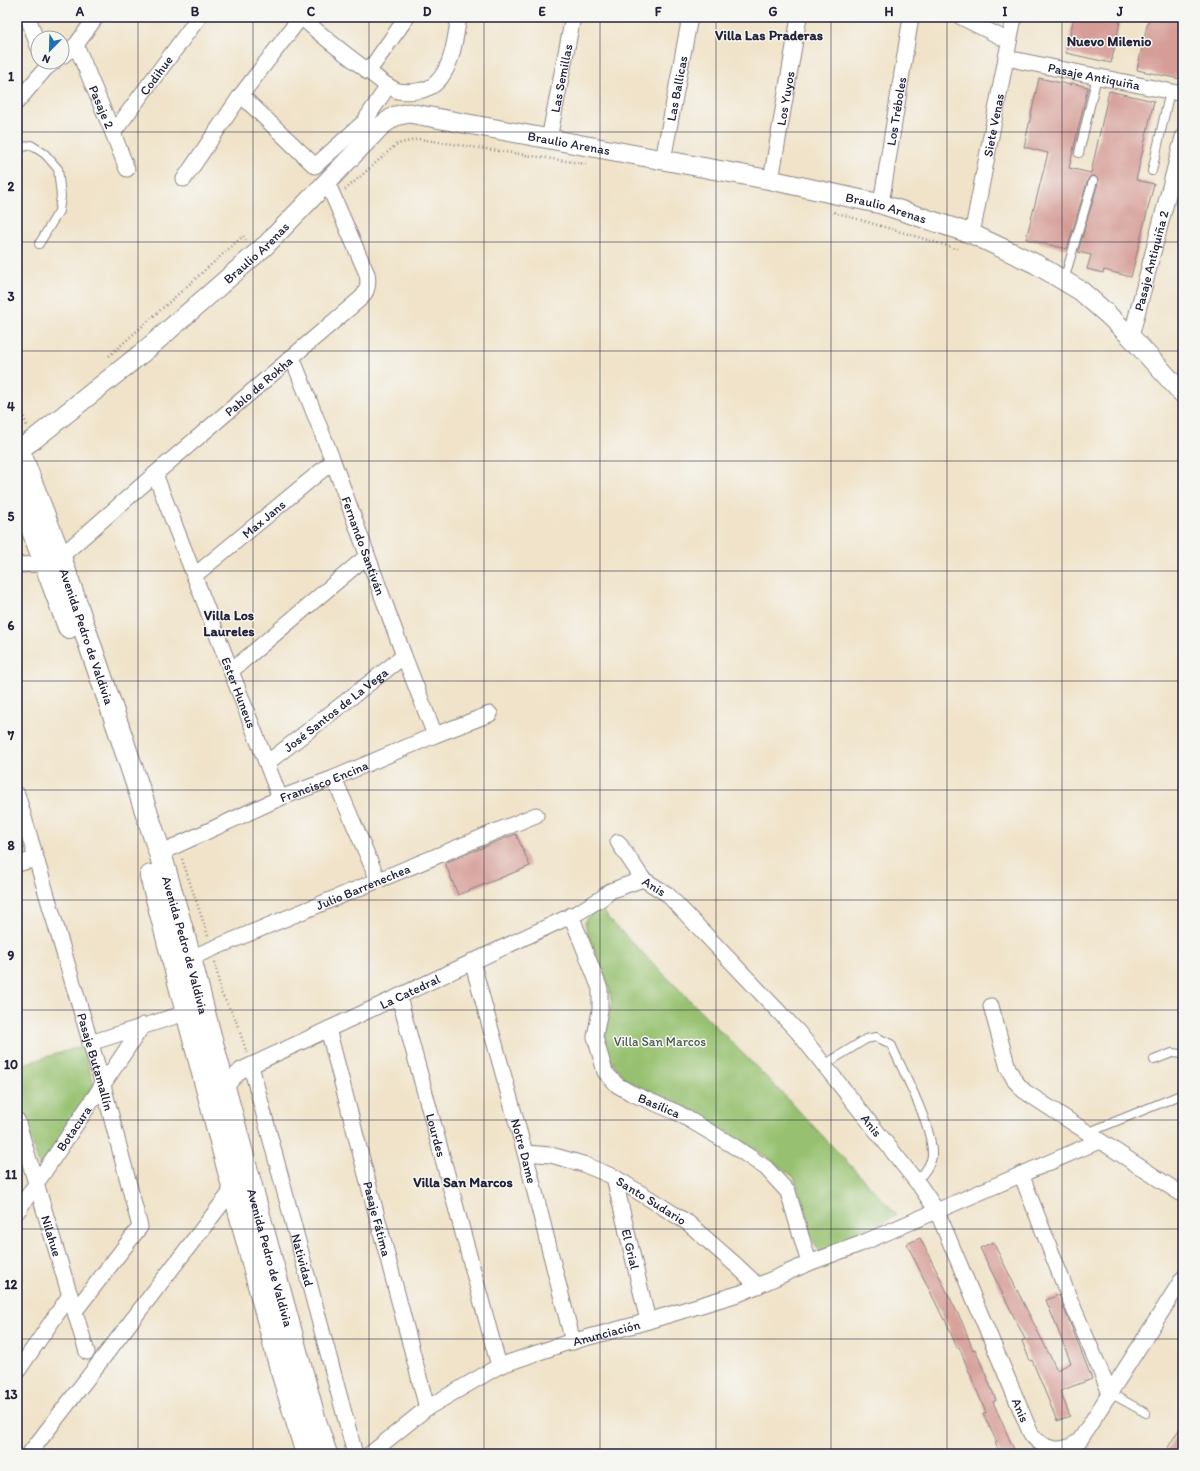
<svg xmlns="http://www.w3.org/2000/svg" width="1200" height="1471" font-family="Itim,sans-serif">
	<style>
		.green { fill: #97c16f; stroke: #5c7255 }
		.building { fill: #d69c96 }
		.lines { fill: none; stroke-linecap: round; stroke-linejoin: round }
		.service-casing { stroke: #898282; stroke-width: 10 }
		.minor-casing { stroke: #898282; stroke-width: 17 }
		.tertiary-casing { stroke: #898282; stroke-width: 21 }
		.primary-casing { stroke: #898282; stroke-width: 24 }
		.path { stroke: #898282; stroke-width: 2.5; stroke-dasharray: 1 3; stroke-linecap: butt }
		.service { stroke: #fff; stroke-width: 8 }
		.minor { stroke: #fff; stroke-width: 15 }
		.tertiary { stroke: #fff; stroke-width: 19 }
		.primary { stroke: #fff; stroke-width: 22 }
		.grid { fill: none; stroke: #22223b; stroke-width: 1; stroke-opacity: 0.55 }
		.labels { text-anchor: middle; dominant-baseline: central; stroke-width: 3; stroke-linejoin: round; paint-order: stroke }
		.street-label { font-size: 13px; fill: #22223b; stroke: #f6f6f2 }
		.park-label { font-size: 13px; fill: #4b5a4d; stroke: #f6f6f2 }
		.neighbourhood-label { font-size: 14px; font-weight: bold; fill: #22223b; stroke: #f6f6f2 }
		.neatline { fill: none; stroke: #22223b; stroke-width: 1.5 }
		.grid-label { font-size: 13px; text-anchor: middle; font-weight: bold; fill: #22223b }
	</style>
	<rect width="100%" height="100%" fill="#f6f6f2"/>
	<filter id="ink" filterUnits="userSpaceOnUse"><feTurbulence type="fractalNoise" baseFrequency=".025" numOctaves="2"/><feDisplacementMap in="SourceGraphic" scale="8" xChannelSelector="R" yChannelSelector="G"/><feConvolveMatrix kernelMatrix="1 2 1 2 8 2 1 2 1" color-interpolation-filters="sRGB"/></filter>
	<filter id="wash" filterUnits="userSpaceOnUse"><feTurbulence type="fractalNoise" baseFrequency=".012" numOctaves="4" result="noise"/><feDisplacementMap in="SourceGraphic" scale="16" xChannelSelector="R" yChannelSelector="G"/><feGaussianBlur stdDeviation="0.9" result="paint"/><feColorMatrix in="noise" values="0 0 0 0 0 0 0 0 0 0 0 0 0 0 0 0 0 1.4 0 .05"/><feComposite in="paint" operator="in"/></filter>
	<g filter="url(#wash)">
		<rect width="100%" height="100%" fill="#f0e3c9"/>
		<g class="green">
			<polygon points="597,903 609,919 784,1095 897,1215 820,1254 810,1234 806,1213 794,1177 765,1156 686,1107 640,1087 626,1080 609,1058 604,1037 612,1005 609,988 587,932 585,922"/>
			<polygon points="82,1046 94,1085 40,1168 17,1092 17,1066"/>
		</g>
		<g id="blocks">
			<g class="building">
				<polygon points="1074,17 1121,17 1111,63 1066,53"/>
				<polygon points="1149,17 1183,17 1183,67 1180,79 1137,70"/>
				<polygon points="1039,78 1071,85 1071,83 1088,87 1069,168 1091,173 1109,91 1154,101 1136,180 1154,184 1131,277 1104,270 1103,273 1087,269 1091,255 1078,252 1098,183 1098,179 1095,176 1091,176 1088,179 1067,249 1026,239 1048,153 1024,147"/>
				<polygon points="516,834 530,866 458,895 445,863"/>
				<polygon points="920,1238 962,1322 973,1350 975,1349 996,1400 993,1402 1016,1454 1000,1454 995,1443 997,1442 983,1414 986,1413 959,1347 957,1348 945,1319 944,1320 907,1244"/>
				<polygon points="993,1242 1057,1370 1071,1363 1046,1300 1059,1295 1092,1379 1060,1391 1070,1416 1057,1421 1032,1360 1030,1361 1022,1341 1025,1339 980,1248"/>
				<polygon points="1183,1423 1183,1454 1164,1454"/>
			</g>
		</g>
	</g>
	<g filter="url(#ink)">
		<use href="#blocks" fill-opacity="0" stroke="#898282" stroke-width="1"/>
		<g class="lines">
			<g class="service-casing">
				<g id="service">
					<polyline points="17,151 20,148 31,145 45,154 58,169 61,196 59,211 39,244"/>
					<polyline points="1079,153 1097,76"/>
					<polyline points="1152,171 1170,91"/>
					<polyline points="1064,280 1093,181"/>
					<polyline points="1154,1060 1172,1053 1183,1054"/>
					<path d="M824,1065L866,1039L876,1037L891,1044C903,1072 933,1126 932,1155C932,1164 922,1175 917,1182"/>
					<polyline points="1087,1133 1183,1094"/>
					<polyline points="1110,1393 1146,1413"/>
				</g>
			</g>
			<g class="minor-casing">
				<g id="minor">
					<polyline points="28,17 38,46"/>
					<path d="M301,17C322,36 345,54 368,71C377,78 387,87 398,91C410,93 428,91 436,83C453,67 455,38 459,17"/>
					<polyline points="961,17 1009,41"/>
					<path id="s1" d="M76,45L113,133L127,169"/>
					<polyline points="62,56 76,45 96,17"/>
					<path id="s2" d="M1006,58L1183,94"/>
					<polyline points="368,72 407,17"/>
					<polyline points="241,95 315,166 364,122 388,86"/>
					<polyline points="17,102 46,68 54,62"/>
					<path id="s3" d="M113,133L199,17"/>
					<path id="s4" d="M549,139L573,17"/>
					<path id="s5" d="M663,160L690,17"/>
					<polyline points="184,179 241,95 301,17"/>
					<path id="s6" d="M771,180L799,17"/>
					<path id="s7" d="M881,204L911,17"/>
					<path id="s8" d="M972,234L1014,17"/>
					<path id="s9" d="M1131,337L1183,137"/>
					<path id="s10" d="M292,357L333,461L404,656L435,735"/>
					<path id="s11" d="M155,474L280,798"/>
					<path id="s12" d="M60,557L155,474L360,299C368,292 369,284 367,274L327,182"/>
					<polyline points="17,565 45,564"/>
					<path id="s13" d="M194,576L333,461"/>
					<polyline points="231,671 367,556"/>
					<path id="s14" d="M267,763L404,656"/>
					<polyline points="334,778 378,880"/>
					<path id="s15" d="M17,794L103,1085L140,1227L75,1311"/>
					<path id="s16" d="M618,842L643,879L667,894L798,1032L920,1186L937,1211L1031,1434C1044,1451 1063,1454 1080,1440L1183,1278"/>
					<path id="s17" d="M160,853L280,798L334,778L435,735L490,714"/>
					<polyline points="17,864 36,859"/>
					<path id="s18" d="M571,915L600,989V1010L595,1037L605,1072L617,1085L631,1093L678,1113L732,1145L766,1168L788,1192L809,1263"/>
					<path id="s19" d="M190,958L536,815"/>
					<path id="s20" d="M472,961L525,1153L573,1342"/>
					<path id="s21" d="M399,997L499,1366"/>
					<polyline points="991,1006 1008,1068 1015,1081 1024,1091 1183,1195"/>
					<path id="s22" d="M328,1029L427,1408"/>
					<polyline points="90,1043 195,1010"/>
					<path id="s23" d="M251,1066L355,1454"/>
					<path id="s24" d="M224,1088L241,1070L579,912L602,898L610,891L643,879"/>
					<path id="s25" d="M17,1120L87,1352"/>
					<path id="s26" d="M525,1153L551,1155L583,1164L614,1177L650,1199L688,1223L737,1266L758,1286"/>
					<polyline points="1021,1174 1068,1295 1110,1393"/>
					<path id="s27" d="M614,1177L648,1321"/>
					<path id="s28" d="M17,1212L143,1025"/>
					<polyline points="17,1372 70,1295"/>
					<polyline points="29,1454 233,1189"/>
					<path id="s29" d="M370,1454L427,1408L499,1366L563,1344L638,1324L741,1293L809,1263L860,1244L1099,1141"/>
				</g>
			</g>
			<g class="tertiary-casing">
				<g id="tertiary">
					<path id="s30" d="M17,451L33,440L147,349L266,245L381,126L395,116L409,113L771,180L881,204L972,234L1036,264L1081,291L1106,313L1131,337L1183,394"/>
				</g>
			</g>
			<g class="primary-casing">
				<g id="primary">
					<path id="s31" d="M17,446L60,557L117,724L160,853L190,958L209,1032L315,1421L326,1454"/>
					<polyline points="17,488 69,627"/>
					<polyline points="151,876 280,1365 307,1454"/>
				</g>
			</g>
			<g class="path">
				<polyline points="345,190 397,144 419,139 586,164"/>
				<polyline points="834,212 958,249"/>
				<polyline points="109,356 243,236 246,241"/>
				<polyline points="17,398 27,426"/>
				<polyline points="182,859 208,936"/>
				<polyline points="215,962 221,993 235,1018 247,1053"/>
			</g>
			<use href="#service" class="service"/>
			<use href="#minor" class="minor"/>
			<use href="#tertiary" class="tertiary"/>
			<use href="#primary" class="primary"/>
		</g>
	</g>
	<path class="grid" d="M138,17V1454M253,17V1454M369,17V1454M484,17V1454M600,17V1454M716,17V1454M831,17V1454M947,17V1454M1062,17V1454M17,132H1183M17,242H1183M17,351H1183M17,461H1183M17,571H1183M17,681H1183M17,790H1183M17,900H1183M17,1010H1183M17,1120H1183M17,1229H1183M17,1339H1183"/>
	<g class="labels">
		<g class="street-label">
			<text stroke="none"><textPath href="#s3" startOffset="72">Codihue</textPath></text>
			<text stroke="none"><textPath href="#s2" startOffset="90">Pasaje Antiquiña</textPath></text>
			<text stroke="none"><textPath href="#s4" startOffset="62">Las Semillas</textPath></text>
			<text stroke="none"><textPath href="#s5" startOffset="73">Las Ballicas</textPath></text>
			<text stroke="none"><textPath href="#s6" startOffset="83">Los Yuyos</textPath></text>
			<text stroke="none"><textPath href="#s1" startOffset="67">Pasaje 2</textPath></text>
			<text stroke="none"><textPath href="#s7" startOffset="94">Los Tréboles</textPath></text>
			<text stroke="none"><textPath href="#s8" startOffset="111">Siete Venas</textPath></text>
			<text stroke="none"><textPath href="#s30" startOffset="683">Braulio Arenas</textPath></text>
			<text stroke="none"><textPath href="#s30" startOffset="1007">Braulio Arenas</textPath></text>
			<text stroke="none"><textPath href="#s30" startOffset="311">Braulio Arenas</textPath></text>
			<text stroke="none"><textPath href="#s9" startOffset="79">Pasaje Antiquiña 2</textPath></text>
			<text stroke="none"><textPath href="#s12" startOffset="262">Pablo de Rokha</textPath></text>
			<text stroke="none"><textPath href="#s13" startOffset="90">Max Jans</textPath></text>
			<text stroke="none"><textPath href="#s10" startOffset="202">Fernando Santiván</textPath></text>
			<text stroke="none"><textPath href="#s31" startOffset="203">Avenida Pedro de Valdivia</textPath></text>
			<text stroke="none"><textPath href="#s11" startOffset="234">Ester Huneus</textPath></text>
			<text stroke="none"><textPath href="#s14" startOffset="87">José Santos de La Vega</textPath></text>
			<text stroke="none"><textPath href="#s17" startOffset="179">Francisco Encina</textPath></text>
			<text stroke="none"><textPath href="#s16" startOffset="58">Anis</textPath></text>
			<text stroke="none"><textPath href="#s19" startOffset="187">Julio Barrenechea</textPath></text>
			<text stroke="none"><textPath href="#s31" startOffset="527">Avenida Pedro de Valdivia</textPath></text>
			<text stroke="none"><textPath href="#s24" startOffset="211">La Catedral</textPath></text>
			<text stroke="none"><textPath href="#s15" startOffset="279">Pasaje Butamallín</textPath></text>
			<text stroke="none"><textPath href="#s18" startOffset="229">Basílica</textPath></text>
			<text stroke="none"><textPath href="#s16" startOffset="382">Anis</textPath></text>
			<text stroke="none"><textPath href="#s28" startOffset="101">Botacura</textPath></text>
			<text stroke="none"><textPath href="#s21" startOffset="143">Lourdes</textPath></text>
			<text stroke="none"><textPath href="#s20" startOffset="197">Notre Dame</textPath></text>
			<text stroke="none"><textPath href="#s26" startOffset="137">Santo Sudario</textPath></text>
			<text stroke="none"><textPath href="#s22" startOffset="196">Pasaje Fátima</textPath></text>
			<text stroke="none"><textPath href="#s25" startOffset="121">Nilahue</textPath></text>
			<text stroke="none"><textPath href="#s27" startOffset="74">El Grial</textPath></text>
			<text stroke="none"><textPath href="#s31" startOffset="851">Avenida Pedro de Valdivia</textPath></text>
			<text stroke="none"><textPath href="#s23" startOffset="201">Natividad</textPath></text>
			<text stroke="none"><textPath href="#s29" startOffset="269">Anunciación</textPath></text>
			<text stroke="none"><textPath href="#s16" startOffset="706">Anis</textPath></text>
		</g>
		<g class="park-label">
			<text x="660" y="1041">Villa San Marcos</text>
		</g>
		<g class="neighbourhood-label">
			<text x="769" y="35">Villa Las Praderas</text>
			<text x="1109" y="41">Nuevo Milenio</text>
			<text x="229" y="615">Villa Los<tspan x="229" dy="16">Laureles</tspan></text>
			<text x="463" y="1182">Villa San Marcos</text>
		</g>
	</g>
	<rect width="1200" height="1471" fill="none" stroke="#f6f6f2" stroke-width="44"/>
	<g transform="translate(50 50) rotate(203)"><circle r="19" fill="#f6f6f2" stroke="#a1a1a9"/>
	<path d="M0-3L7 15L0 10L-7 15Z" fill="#1f6fb2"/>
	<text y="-6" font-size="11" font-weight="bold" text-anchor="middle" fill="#22223b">N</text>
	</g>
	<rect x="22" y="22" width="1156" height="1427" class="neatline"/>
	<g class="grid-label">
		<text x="80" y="16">A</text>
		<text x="195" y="16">B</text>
		<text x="311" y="16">C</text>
		<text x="427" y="16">D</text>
		<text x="542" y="16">E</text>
		<text x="658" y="16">F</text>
		<text x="773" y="16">G</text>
		<text x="889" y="16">H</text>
		<text x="1005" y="16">I</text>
		<text x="1120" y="16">J</text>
		<text x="11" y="81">1</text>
		<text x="11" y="191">2</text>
		<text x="11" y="301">3</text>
		<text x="11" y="411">4</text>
		<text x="11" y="521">5</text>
		<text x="11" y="630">6</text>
		<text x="11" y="740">7</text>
		<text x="11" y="850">8</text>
		<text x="11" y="960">9</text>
		<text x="11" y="1069">10</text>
		<text x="11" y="1179">11</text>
		<text x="11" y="1289">12</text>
		<text x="11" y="1399">13</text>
	</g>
</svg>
